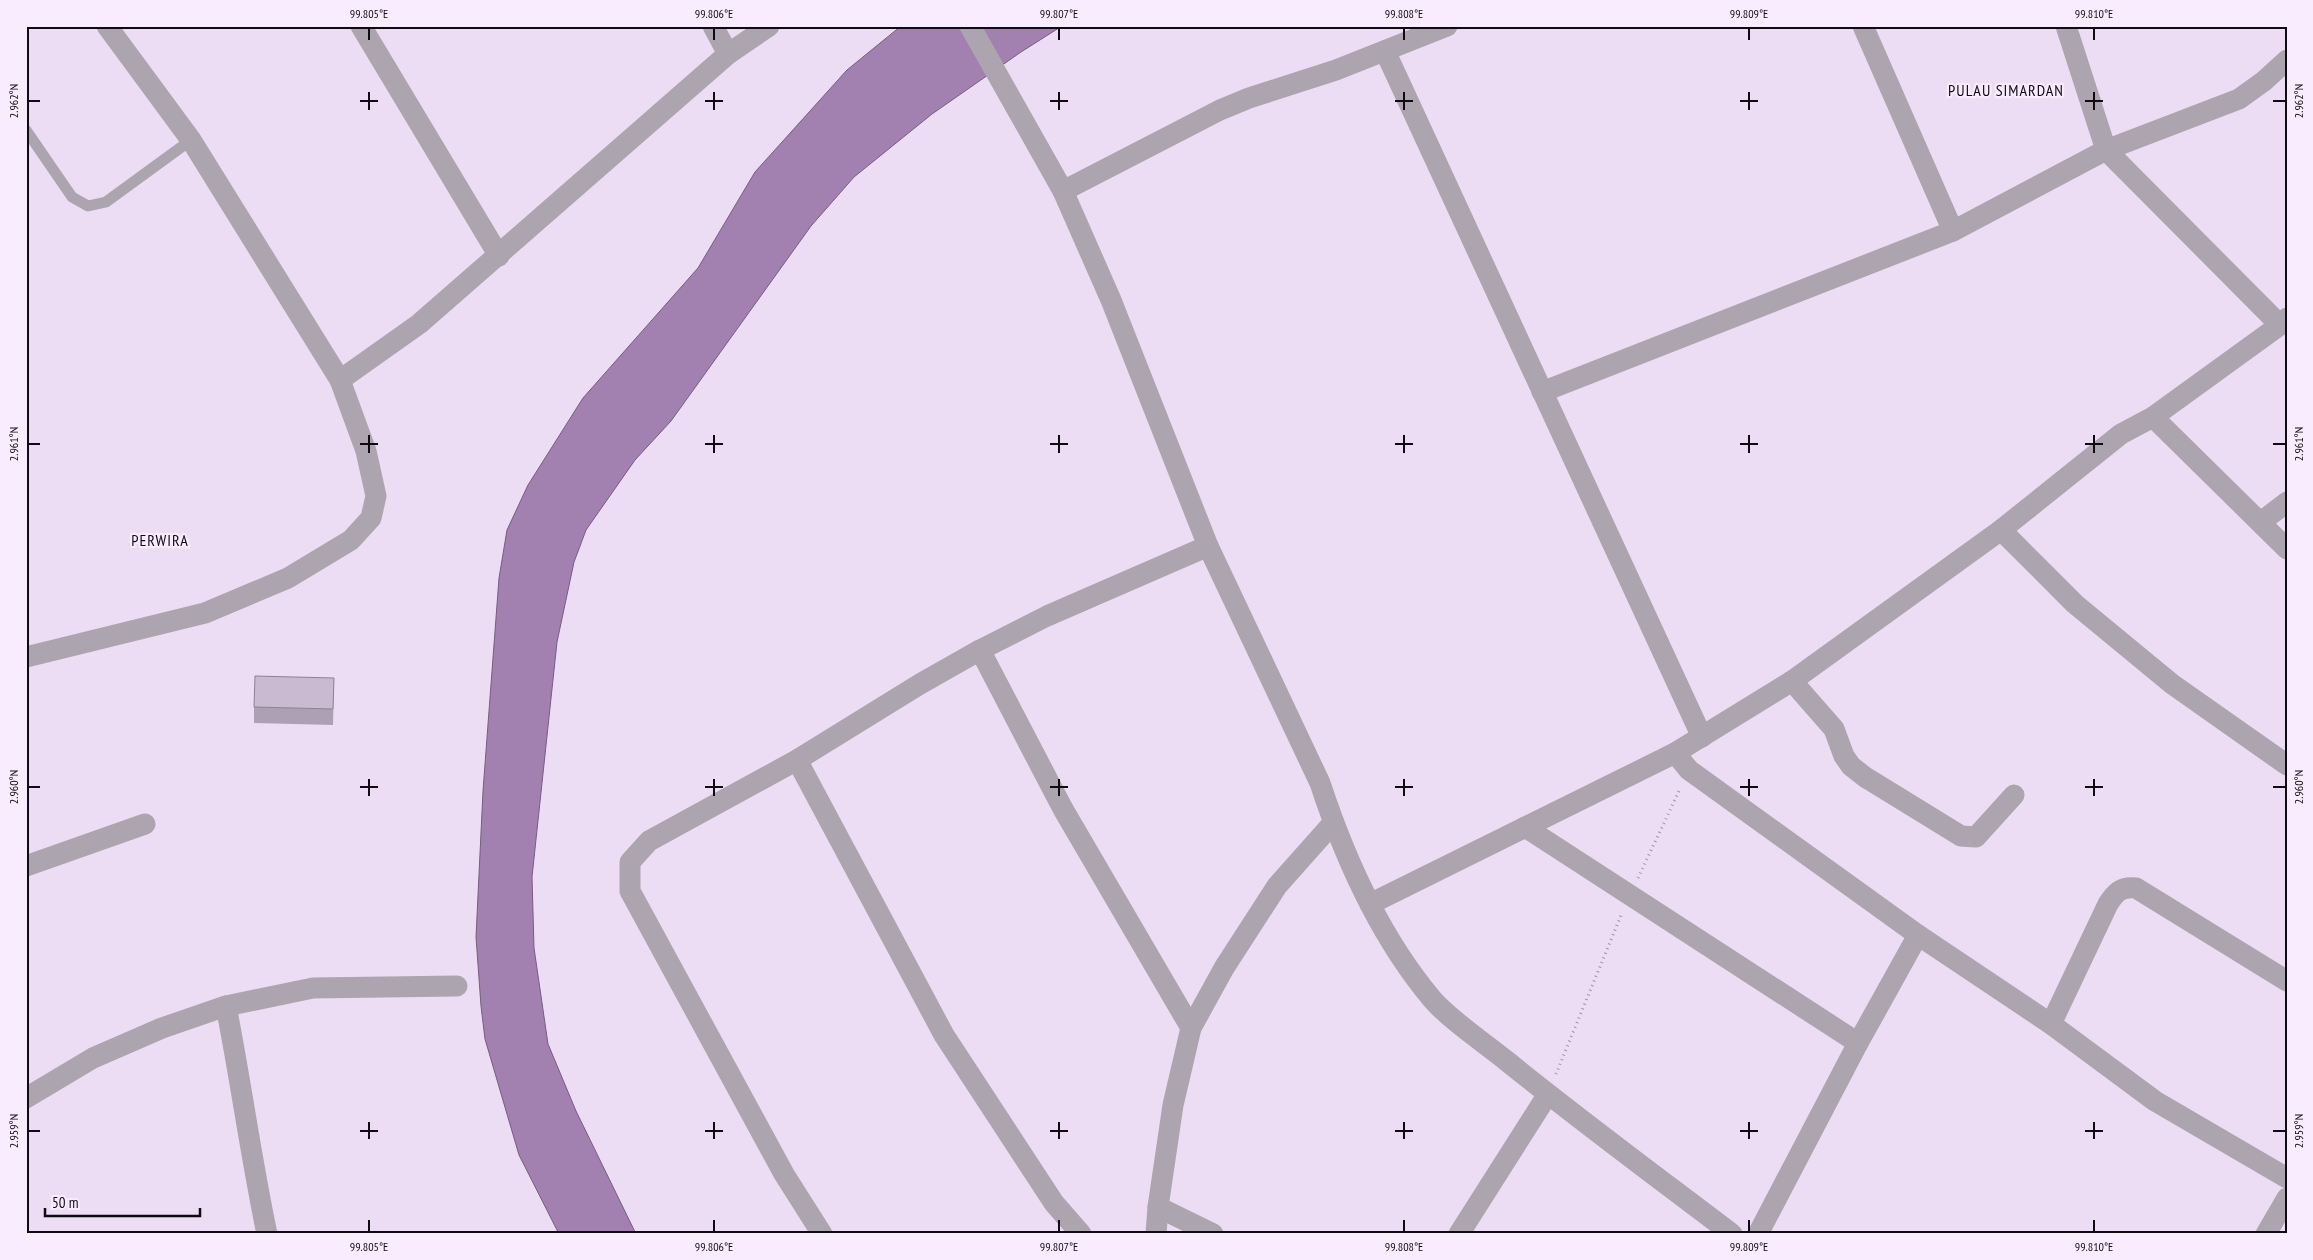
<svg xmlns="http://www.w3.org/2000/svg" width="2313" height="1260" font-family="'PT Sans Narrow',sans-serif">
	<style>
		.water { fill: #a280b0; stroke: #765d81 }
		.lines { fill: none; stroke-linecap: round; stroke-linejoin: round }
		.path { stroke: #a195a6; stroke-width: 3; stroke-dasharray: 1 4; stroke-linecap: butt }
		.service { stroke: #aca5af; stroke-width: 11 }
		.minor { stroke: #aca5af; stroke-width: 21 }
		.wall { fill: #aea0b4 }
		.building { fill: #cabad1; stroke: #8d8292 }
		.ticks { fill: none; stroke: #100b12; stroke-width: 2 }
		.labels { text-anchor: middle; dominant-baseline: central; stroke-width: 4.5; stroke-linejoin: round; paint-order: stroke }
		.quarter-label { font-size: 16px; letter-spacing: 1px; fill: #100b12; stroke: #f9ecfe }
		.neatline { fill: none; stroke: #100b12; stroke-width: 2 }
		.ticks-label { font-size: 12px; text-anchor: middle; fill: #100b12 }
	</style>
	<rect width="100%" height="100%" fill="#edddf4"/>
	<polygon class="water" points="901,26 1062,26 1021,52 932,114 854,177 811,226 671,421 635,460 586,530 574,562 557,642 532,877 534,948 548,1044 576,1111 636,1234 559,1234 519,1155 485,1039 481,1006 476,937 483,791 499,578 507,530 528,485 583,398 698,268 755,172 847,70"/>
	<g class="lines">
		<g class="path">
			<polyline points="1638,878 1680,789"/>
			<polyline points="1556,1074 1622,913"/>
		</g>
		<polyline class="service" points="26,130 72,197 88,206 106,202 191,140"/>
		<g class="minor">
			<polyline points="107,26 191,140 340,380"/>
			<polyline points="361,26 499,256"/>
			<polyline points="713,26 728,54"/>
			<path d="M970,26L1063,191L1111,300L1208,546L1320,783C1345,859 1380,937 1432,999C1450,1020 1486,1044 1508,1062C1581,1121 1657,1177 1732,1234"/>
			<polyline points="1863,26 1953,231"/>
			<polyline points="2066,26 2106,150 2280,325"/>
			<polyline points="1385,51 1702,737"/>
			<polyline points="1063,191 1220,110 1249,98 1336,70 1447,26"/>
			<polyline points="1542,392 1953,231 2106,150 2239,99 2264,81 2287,60"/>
			<polyline points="2153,417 2287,549"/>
			<polyline points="2261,522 2287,502"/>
			<polyline points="2001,530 2075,604 2172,684 2287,765"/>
			<polyline points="980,650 1063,809 1191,1028"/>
			<polyline points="26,657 205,613 288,578 351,540 371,518 376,496 366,451 340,380 419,324 728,54 769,26"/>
			<polyline points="1792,681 1834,729 1844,756 1851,766 1865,777 1961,836 1976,837 2014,795"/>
			<polyline points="1675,753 1689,770 1918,935 2051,1024 2155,1101 2287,1178"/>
			<polyline points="797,760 944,1035 1054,1203 1081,1234"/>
			<polyline points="1525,827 1858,1043"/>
			<polyline points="26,866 145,824"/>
			<polyline points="1370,904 1675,753 1792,681 2001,530 2121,434 2153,417 2280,325 2287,318"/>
			<path d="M226,1006C241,1082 251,1158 267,1234"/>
			<path d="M2051,1024L2108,904C2115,893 2121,886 2136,888L2287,981"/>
			<polyline points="26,1098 93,1058 162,1028 226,1006 313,988 457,986"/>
			<polyline points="1158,1207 1213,1234"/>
			<polyline points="822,1234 784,1174 630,891 630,862 649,841 797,760 920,684 980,650 1047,616 1208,546"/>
			<polyline points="1156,1234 1158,1207 1173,1105 1191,1028 1224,968 1277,886 1333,823"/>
			<polyline points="1459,1234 1548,1094"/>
			<polyline points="1758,1234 1858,1043 1918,935"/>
			<polyline points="2266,1234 2287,1198"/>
		</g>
	</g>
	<polygon class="wall" points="334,678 333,725 254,723 254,707"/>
	<polygon class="building" points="255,676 334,678 333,709 254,707"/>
	<path class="ticks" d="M369,28V40M714,28V40M1059,28V40M1404,28V40M1749,28V40M2094,28V40M369,92V110M714,92V110M1059,92V110M1404,92V110M1749,92V110M2094,92V110M28,101H40M360,101H378M705,101H723M1050,101H1068M1395,101H1413M1740,101H1758M2085,101H2103M2273,101H2286M369,435V453M714,435V453M1059,435V453M1404,435V453M1749,435V453M2094,435V453M28,444H40M360,444H378M705,444H723M1050,444H1068M1395,444H1413M1740,444H1758M2085,444H2103M2273,444H2286M369,779V796M714,779V796M1059,779V796M1404,779V796M1749,779V796M2094,779V796M28,787H40M360,787H378M705,787H723M1050,787H1068M1395,787H1413M1740,787H1758M2085,787H2103M2273,787H2286M369,1122V1139M714,1122V1139M1059,1122V1139M1404,1122V1139M1749,1122V1139M2094,1122V1139M28,1131H40M360,1131H378M705,1131H723M1050,1131H1068M1395,1131H1413M1740,1131H1758M2085,1131H2103M2273,1131H2286M369,1220V1232M714,1220V1232M1059,1220V1232M1404,1220V1232M1749,1220V1232M2094,1220V1232"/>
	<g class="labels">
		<g class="quarter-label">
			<text x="2006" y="90">PULAU SIMARDAN</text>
			<text x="160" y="540">PERWIRA</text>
		</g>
	</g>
	<rect width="2313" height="1260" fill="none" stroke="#f9ecfe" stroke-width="55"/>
	<path d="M45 1208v8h155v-8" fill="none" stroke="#100b12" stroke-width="2.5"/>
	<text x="52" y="1208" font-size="15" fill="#100b12" stroke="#f9ecfe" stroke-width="4" paint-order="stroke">50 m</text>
	<rect x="28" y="28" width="2258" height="1204" class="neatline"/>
	<g class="ticks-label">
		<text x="369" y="18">99.805°E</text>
		<text x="714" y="18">99.806°E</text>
		<text x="1059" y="18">99.807°E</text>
		<text x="1404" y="18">99.808°E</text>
		<text x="1749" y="18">99.809°E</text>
		<text x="2094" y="18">99.810°E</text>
		<text transform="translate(14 101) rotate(-90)" y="4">2.962°N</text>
		<text transform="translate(2299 101) rotate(-90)" y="4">2.962°N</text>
		<text transform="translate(14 444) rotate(-90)" y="4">2.961°N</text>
		<text transform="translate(2299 444) rotate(-90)" y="4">2.961°N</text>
		<text transform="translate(14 787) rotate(-90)" y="4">2.960°N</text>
		<text transform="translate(2299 787) rotate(-90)" y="4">2.960°N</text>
		<text transform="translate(14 1131) rotate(-90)" y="4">2.959°N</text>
		<text transform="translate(2299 1131) rotate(-90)" y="4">2.959°N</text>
		<text x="369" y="1251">99.805°E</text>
		<text x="714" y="1251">99.806°E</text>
		<text x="1059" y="1251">99.807°E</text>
		<text x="1404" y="1251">99.808°E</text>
		<text x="1749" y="1251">99.809°E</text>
		<text x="2094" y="1251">99.810°E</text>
	</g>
</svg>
